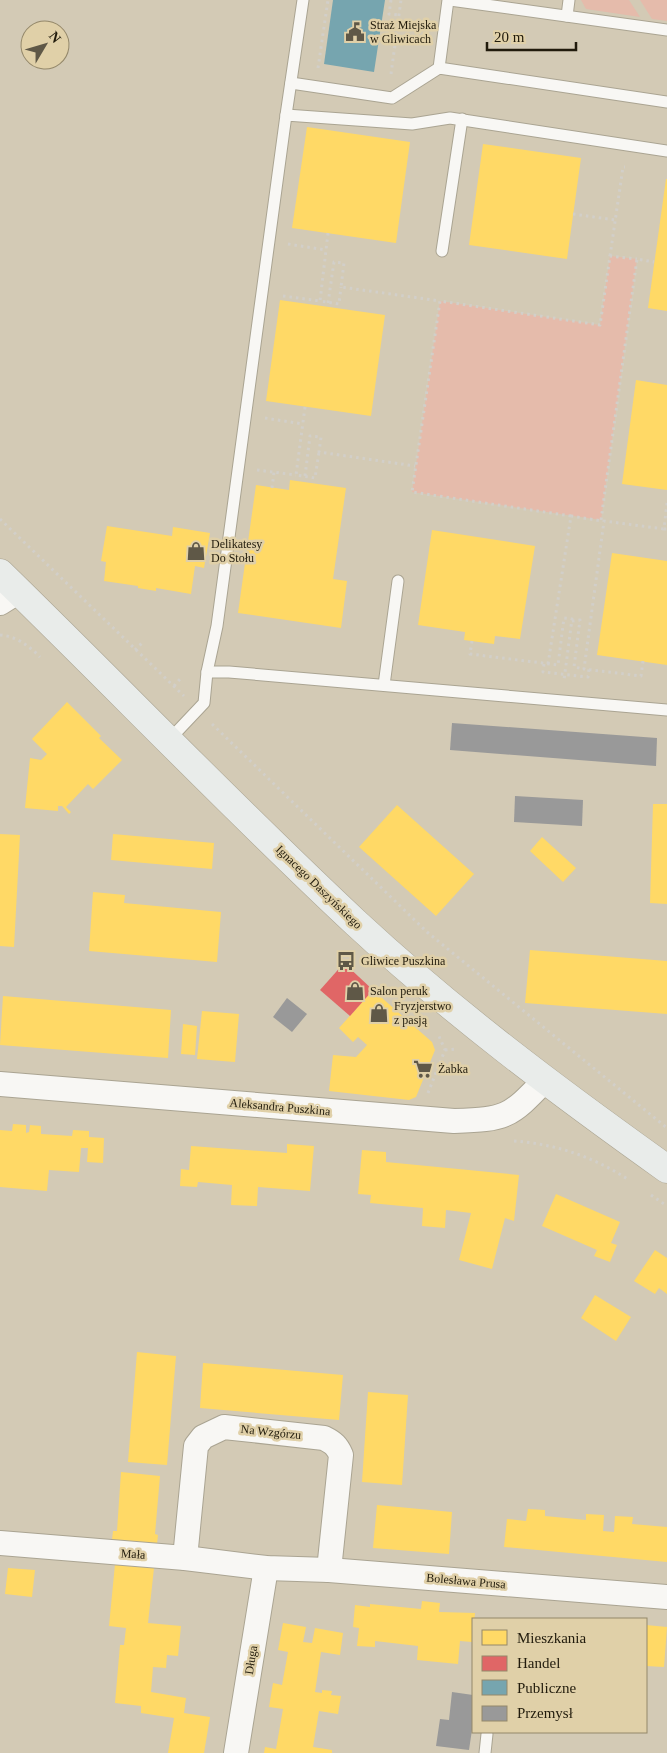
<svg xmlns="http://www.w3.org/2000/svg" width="667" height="1753" font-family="'Times New Roman',serif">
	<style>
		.green { fill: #e5bbab }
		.homes { fill: #ffd966 }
		.shops { fill: #e06666 }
		.public { fill: #76a5af }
		.industry { fill: #999 }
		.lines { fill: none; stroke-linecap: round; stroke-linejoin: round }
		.lane-casing { stroke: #aaa492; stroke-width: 13 }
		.street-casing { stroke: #aaa492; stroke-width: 26 }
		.secondary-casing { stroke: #aaa492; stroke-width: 29 }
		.path { stroke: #d2cfc9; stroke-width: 3; stroke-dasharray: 2.5 4; stroke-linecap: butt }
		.lane { stroke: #f8f7f4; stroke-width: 11 }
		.street { stroke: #f8f7f4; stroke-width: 24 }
		.secondary { stroke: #e9ecea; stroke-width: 28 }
		.labels { text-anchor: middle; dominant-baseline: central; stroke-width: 5; stroke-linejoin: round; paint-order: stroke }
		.poi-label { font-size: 12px; fill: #211b0c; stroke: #e0d0a8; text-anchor: start }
		.street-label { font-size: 12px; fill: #211b0c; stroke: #e0d0a8 }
	</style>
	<rect width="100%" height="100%" fill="#d3cab5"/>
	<g class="green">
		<polygon points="581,0 629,0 640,17 586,9"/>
		<polygon points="640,0 667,0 667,21 652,19"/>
		<polygon points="610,256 637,259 601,520 412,492 440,301 600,325"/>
	</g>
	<g class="homes">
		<polygon points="307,127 410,142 396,243 292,228"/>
		<polygon points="483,144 581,158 567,259 469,245"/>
		<polygon points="666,179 667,179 667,311 648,308"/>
		<polygon points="280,300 385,315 371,416 266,401"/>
		<polygon points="636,380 667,385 667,490 622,484"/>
		<polygon points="290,480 346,488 333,579 347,581 341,628 238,613 256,485 289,490"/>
		<polygon points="107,526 172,536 173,527 210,533 204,568 195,566 191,594 156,588 156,591 138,588 138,586 104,581 106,562 101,561"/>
		<polygon points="432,530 535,546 520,639 495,636 494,644 464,640 465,632 418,625"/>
		<polygon points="612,553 667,561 667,665 597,655"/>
		<polygon points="67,702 101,736 99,738 122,760 93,789 88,784 66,807 71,812 69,814 62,806 58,806 58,811 25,808 30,758 41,760 47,754 32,739"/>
		<polygon points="653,804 667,804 667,904 650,903"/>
		<polygon points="397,805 474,874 436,916 359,847"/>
		<polygon points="0,834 20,835 14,947 0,946"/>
		<polygon points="113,834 214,843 212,869 111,860"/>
		<polygon points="542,837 576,868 563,882 530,851"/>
		<polygon points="93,892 125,895 124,903 221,912 217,962 89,951"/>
		<polygon points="530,950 667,961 667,1014 525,1003"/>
		<polygon points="373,990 432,1042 435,1050 416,1097 409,1100 329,1091 333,1055 356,1057 367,1045 358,1037 353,1042 339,1028"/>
		<polygon points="3,996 171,1010 168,1058 0,1045"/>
		<polygon points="202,1011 239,1014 235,1062 197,1059"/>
		<polygon points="183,1024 197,1026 195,1055 181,1054"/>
		<polygon points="13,1124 26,1125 26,1133 29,1132 30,1125 41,1126 41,1134 72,1136 73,1130 89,1131 89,1137 104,1138 103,1163 87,1162 88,1148 81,1148 79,1172 49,1170 47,1191 0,1187 0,1130 12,1131"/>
		<polygon points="287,1144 314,1146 310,1191 258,1187 257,1206 231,1205 232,1185 198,1182 197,1187 180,1186 181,1169 189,1170 191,1146 287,1153"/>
		<polygon points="362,1150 386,1152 386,1162 519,1175 514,1221 505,1218 492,1269 459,1260 471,1213 446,1210 445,1228 422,1226 423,1208 370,1203 371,1195 358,1194"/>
		<polygon points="556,1194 620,1222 611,1243 617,1245 610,1262 594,1256 597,1250 542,1226"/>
		<polygon points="655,1250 667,1258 667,1294 659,1288 655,1294 634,1281"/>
		<polygon points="595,1295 631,1317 616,1341 581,1318"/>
		<polygon points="137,1352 176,1356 167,1465 128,1462"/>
		<polygon points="203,1363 343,1375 339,1420 200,1408"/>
		<polygon points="368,1392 408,1395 402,1485 362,1482"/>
		<polygon points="121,1472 160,1476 155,1534 158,1535 157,1544 112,1540 113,1531 117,1531"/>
		<polygon points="377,1505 452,1512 449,1554 373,1548"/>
		<polygon points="528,1509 545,1510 545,1516 586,1520 586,1514 604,1515 603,1531 614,1532 615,1516 633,1517 632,1524 667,1527 667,1562 504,1547 507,1519 526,1521"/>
		<polygon points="115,1564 154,1568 148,1623 181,1626 178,1656 167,1655 166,1668 153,1667 151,1692 186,1698 184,1713 210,1717 204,1753 168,1753 174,1718 141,1713 141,1706 115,1703 120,1645 124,1645 126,1628 109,1626"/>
		<polygon points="8,1568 35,1570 32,1597 5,1594"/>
		<polygon points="422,1601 440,1603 439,1612 475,1613 472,1642 460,1641 458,1664 417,1660 418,1646 375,1641 375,1647 357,1646 359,1628 353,1627 355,1605 370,1607 370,1604 421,1609"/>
		<polygon points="283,1623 306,1627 303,1642 312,1643 315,1628 343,1633 340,1655 321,1652 315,1692 322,1693 322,1690 332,1691 331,1695 341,1696 338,1714 319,1711 313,1747 332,1750 332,1753 264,1753 265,1747 276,1749 283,1709 269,1707 273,1683 282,1685 288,1652 278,1650"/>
		<polygon points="646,1625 667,1627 664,1667 646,1666"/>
	</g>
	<polygon class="shops" points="344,963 373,990 350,1016 320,990"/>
	<polygon class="public" points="333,0 385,0 374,72 324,64"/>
	<g class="industry">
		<polygon points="452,723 657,738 656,766 450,750"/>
		<polygon points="515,796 583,800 582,826 514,822"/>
		<polygon points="287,998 307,1014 292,1032 273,1017"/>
		<polygon points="452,1692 473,1695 473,1723 469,1750 436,1746 440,1719 449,1720"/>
	</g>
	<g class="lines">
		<g class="lane-casing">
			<g id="lane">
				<polyline points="450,0 667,30"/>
				<polyline points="567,16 569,0"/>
				<polyline points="439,68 448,0"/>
				<polyline points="291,83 392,98 439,68 667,102"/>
				<polyline points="286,115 303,0"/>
				<polyline points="442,251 462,119"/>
				<polyline points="207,672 229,672 667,710"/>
				<polyline points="384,685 398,581"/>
				<polyline points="169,740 204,703 207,672 217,626 286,115 412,124 450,118 667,151"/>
				<polyline points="485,1753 487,1734"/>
			</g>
		</g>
		<g class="street-casing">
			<g id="street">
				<polyline points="0,603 19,591"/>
				<path d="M0,1084L454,1121C506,1119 509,1118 545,1080"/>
				<polyline points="0,1543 185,1558 266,1568 329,1570 667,1597"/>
				<path d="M185,1558L196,1446L203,1437L224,1427L324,1438C334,1443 337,1446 341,1455L329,1570"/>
				<polyline points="236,1753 266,1568"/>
			</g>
		</g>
		<g class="secondary-casing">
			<path id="secondary" d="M0,573C119,689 235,810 356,923C453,1013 559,1092 667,1169"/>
		</g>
		<g class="path">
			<polyline points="391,0 389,14 399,15"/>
			<polyline points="318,68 328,0"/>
			<polyline points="391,74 401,0"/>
			<polyline points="573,214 615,220"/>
			<polyline points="328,233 320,301 339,304 341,287"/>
			<polyline points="288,244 326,250"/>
			<polyline points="610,256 623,167 625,167"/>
			<polyline points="283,296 320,301"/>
			<polyline points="328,303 334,262 344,263 341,287 440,301"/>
			<polyline points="305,407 296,475 315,478 319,452"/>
			<polyline points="265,418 303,424"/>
			<polyline points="257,470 296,475"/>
			<polyline points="305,476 310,436 321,437 319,452 415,466"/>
			<polyline points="272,488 274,472"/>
			<polyline points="667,503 664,529 667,529"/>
			<polyline points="571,516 412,492 440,301 600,325 610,256 637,259"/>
			<polyline points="0,519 184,696"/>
			<polyline points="601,520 637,259 654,262"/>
			<polyline points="572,621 580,620 574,667 584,669"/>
			<path d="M0,635C16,636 29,646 40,657"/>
			<polyline points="472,641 470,654 558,665 564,618 572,619 564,680"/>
			<polyline points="135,650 143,642"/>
			<polyline points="643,661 641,676 584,669 604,521 664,529"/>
			<polyline points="544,664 543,672 588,677 589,669"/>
			<polyline points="548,664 571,516 602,521"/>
			<polyline points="174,686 180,679"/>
			<polyline points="212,724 427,932 667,1128"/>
			<polyline points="445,1050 456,1049"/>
			<polyline points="428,1093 445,1050 438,1034"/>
			<path d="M514,1141C556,1144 594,1157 629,1180"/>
			<polyline points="651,1195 667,1206"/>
		</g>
		<use href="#lane" class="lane"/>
		<use href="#street" class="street"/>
		<use href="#secondary" class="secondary"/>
	</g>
	<defs>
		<g id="civic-bare" transform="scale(1.5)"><path d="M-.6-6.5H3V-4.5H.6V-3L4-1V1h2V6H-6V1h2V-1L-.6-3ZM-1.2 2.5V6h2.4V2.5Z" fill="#5f5847" stroke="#e0d0a8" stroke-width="2.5" paint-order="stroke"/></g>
		<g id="shop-bare" transform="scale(1.5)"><path d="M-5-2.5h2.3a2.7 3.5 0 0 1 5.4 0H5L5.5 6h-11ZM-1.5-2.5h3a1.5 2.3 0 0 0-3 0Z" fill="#5f5847" stroke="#e0d0a8" stroke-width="2.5" paint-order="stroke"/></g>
		<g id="bus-bare" transform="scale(1.5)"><path d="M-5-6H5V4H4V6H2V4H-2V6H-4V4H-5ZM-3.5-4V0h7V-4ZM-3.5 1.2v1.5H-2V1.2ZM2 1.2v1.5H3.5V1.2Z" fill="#5f5847" stroke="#e0d0a8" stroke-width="2.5" paint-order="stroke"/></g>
		<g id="supermarket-bare" transform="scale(1.5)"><path d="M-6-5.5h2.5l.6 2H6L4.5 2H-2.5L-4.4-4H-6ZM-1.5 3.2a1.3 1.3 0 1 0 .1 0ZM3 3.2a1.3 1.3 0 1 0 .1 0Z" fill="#5f5847" stroke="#e0d0a8" stroke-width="2.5" paint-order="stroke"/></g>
	</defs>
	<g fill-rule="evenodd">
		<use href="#civic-bare" x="355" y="32"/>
		<use href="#shop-bare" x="196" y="551"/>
		<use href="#bus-bare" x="346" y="961"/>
		<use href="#shop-bare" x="355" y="991"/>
		<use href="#shop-bare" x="379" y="1013"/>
		<use href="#supermarket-bare" x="423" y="1069"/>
	</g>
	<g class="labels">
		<g class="poi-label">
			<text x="370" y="25">Straż Miejska<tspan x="370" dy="14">w Gliwicach</tspan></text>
			<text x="211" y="544">Delikatesy<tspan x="211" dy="14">Do Stołu</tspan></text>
			<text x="361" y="961">Gliwice Puszkina</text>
			<text x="370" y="991">Salon peruk</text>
			<text x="394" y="1006">Fryzjerstwo<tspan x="394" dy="14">z pasją</tspan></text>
			<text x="438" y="1069">Żabka</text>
		</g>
		<g class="street-label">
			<text transform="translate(319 887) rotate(44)">Ignacego Daszyńskiego</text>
			<text transform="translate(280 1107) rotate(5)">Aleksandra Puszkina</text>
			<text transform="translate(271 1432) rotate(6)">Na Wzgórzu</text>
			<text transform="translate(133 1554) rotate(4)">Mała</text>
			<text transform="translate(466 1581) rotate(5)">Bolesława Prusa</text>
			<text transform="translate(251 1660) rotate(-81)">Długa</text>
		</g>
	</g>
	<rect x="472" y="1618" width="175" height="115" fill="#e0d0a8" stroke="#94886a"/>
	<rect x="482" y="1630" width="25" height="15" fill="#ffd966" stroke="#94886a"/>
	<text x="517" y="1643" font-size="15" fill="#211b0c">Mieszkania</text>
	<rect x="482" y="1656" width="25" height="15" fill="#e06666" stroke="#94886a"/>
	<text x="517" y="1668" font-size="15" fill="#211b0c">Handel</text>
	<rect x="482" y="1680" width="25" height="15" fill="#76a5af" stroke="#94886a"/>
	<text x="517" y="1693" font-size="15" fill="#211b0c">Publiczne</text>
	<rect x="482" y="1706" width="25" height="15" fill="#999999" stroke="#94886a"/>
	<text x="517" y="1718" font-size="15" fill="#211b0c">Przemysł</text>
	<g transform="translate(45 45) rotate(52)"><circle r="24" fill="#e0d0a8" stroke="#94886a"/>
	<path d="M0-4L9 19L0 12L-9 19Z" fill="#5f5847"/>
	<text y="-8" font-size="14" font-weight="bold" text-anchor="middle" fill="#211b0c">N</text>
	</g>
	<path d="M487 42v8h89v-8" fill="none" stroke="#211b0c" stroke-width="2.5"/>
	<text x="494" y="42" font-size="15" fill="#211b0c" stroke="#e0d0a8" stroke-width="4" paint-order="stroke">20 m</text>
</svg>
